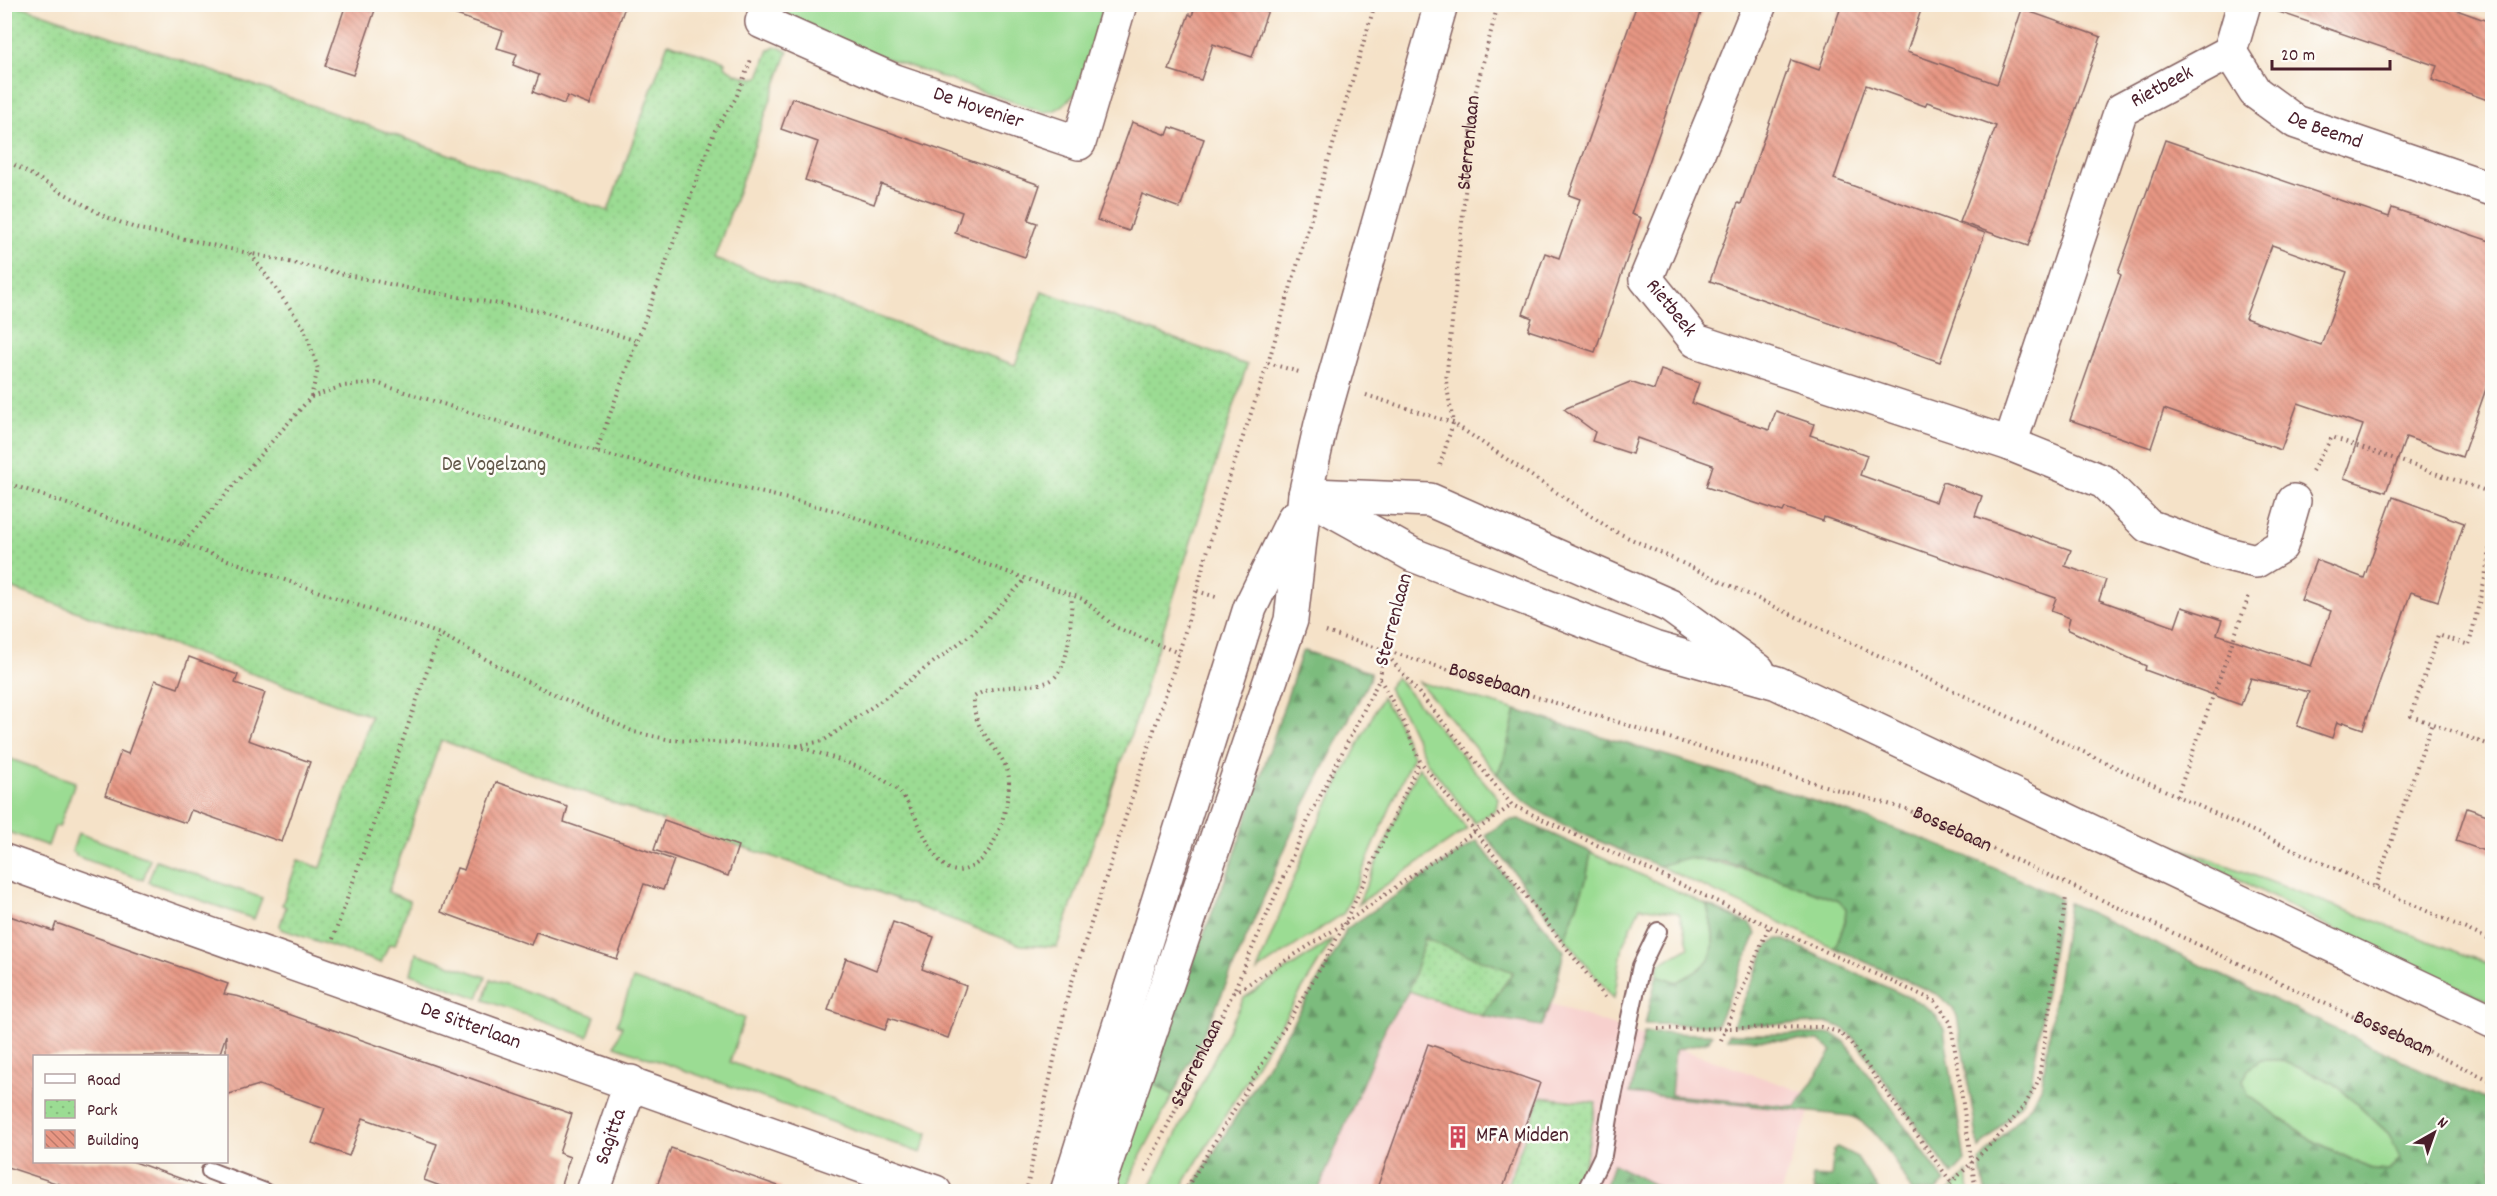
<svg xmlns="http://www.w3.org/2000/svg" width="2497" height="1196" font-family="Dekko,sans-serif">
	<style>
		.built { fill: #f7d0cd }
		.grass { fill: #9bdc93; stroke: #727e5f; stroke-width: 1.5 }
		.forest { fill: url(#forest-firs); stroke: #636e54; stroke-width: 1.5; fill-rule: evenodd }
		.park { fill: url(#park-dots); stroke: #727e5f; stroke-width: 1.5 }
		.building { fill: url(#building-back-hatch); fill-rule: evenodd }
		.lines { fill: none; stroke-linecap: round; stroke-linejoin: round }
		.service-casing { stroke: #866362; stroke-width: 20 }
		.minor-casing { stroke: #866362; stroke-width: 36 }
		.tertiary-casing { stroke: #866362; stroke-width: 36 }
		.path { stroke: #866362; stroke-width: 4; stroke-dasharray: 1.5 4.5; stroke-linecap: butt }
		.service { stroke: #fff; stroke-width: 16 }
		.minor { stroke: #fff; stroke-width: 33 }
		.tertiary { stroke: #fff; stroke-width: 33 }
		.labels { text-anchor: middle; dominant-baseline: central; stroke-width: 5; stroke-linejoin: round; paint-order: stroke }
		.street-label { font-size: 21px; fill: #4a1f2b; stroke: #fdfcf7 }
		.park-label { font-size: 21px; fill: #62584a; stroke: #fdfcf7 }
		.poi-label { font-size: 21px; fill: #4a1f2b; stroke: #fdfcf7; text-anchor: start }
	</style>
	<defs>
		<pattern id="forest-firs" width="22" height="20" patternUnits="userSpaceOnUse" patternTransform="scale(1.5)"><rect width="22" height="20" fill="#7cbc7d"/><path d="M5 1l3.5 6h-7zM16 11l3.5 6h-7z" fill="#689867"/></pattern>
		<pattern id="park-dots" width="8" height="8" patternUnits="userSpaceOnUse" patternTransform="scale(1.5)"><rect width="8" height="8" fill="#9bdc93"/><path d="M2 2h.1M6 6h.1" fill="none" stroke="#87bc7f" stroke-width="1.8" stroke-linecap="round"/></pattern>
		<pattern id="building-back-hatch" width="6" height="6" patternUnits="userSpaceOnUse" patternTransform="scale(1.5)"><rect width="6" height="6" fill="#e79683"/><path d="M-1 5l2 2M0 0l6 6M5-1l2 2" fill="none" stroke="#bd7a6b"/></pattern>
	</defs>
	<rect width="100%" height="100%" fill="#fdfcf7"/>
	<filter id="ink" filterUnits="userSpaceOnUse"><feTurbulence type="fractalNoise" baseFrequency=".0167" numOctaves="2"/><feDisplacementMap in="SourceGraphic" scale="12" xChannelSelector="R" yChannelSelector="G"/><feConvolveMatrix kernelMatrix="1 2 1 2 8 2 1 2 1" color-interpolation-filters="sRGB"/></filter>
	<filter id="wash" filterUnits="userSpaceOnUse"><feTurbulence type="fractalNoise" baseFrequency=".008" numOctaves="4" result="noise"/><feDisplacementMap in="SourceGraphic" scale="24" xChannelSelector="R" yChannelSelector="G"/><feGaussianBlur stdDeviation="1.35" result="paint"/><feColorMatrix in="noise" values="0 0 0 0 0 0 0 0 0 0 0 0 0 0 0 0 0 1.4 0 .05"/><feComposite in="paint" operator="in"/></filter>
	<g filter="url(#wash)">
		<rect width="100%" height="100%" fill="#f5e2c8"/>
		<polygon class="built" points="1391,948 1815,1096 1781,1191 1306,1192"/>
		<g class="grass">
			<polygon points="785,5 1105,5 1075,94 1061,107 1053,111 1043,112 801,29 788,18"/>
			<polygon points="1396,677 1498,798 1496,809 1475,823 1427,762 1405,716 1388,688"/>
			<polygon points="1419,682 1516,710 1504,759 1497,774"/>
			<polygon points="1382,697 1397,721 1413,756 1344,913 1257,971 1307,846"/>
			<polygon points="5,757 75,782 59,827 55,826 48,846 5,831"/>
			<polygon points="1419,767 1467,829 1358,904"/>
			<polygon points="78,833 150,859 143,880 76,856 76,853 72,852"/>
			<polygon points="2173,845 2492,965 2492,1003 2338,931"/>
			<path d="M1591,852L1707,905C1708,913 1711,921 1712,928C1718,962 1703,968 1677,982L1657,975L1659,964L1689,947L1679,913L1640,907L1623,945L1614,999L1565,938L1586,880Z"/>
			<path d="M1687,858C1743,865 1786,881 1838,901L1846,908L1845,922L1835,948L1659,866Z"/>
			<polygon points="156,860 262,898 254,919 148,882"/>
			<polygon points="1333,939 1179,1191 1148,1191 1244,998"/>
			<polygon points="416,953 486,977 478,998 411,974"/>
			<polygon points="491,979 595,1016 588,1037 484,1000"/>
			<polygon points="633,979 744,1018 730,1062 928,1133 921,1153 615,1046 622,1026 617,1024"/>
			<polygon points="2261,1060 2281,1060 2334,1083 2389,1134 2400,1158 2389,1171 2373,1170 2312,1140 2248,1095 2243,1080 2248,1069"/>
			<polygon points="1147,1079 1173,1095 1138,1161 1126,1191 1108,1192"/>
			<polygon points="1967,1173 1969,1191 1949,1191"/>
		</g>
		<g class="forest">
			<polygon points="1305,651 1370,672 1370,678 1300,814 1214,1012 1173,1095 1147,1079 1234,857 1302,652"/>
			<path d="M1516,710C1699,768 1888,813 2061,899L2031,1084L2021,1104L1979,1149L1957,1016L1951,1006L1938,995L1835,948L1845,922L1846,908L1838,901L1760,872L1724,862L1687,858L1659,866C1619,849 1561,828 1527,803C1515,795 1506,784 1497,774L1504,759Z"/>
			<polygon points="1519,819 1591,852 1586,880 1565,938 1485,835 1507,821"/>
			<polygon points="1477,841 1564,951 1554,996 1541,1026 1482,1016 1513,972 1425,939 1409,991 1386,1026 1318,1191 1190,1192 1338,948 1346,929"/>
			<path d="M2069,903L2492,1103V1191H1985L1980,1160L2031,1105L2042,1083ZM2261,1060H2281L2334,1083L2389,1134L2400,1158L2389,1171L2373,1170L2312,1140L2248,1095L2243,1080L2248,1069Z"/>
			<path d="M1707,905L1750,924L1756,934L1717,1025L1645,1024L1657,975L1677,982C1703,968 1718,962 1712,928C1711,921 1708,913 1707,905Z"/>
			<polygon points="1777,939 1784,940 1921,1003 1935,1014 1944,1029 1965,1161 1952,1175 1853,1037 1841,1027 1828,1023 1733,1025 1768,945"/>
			<path d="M1644,1033L1712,1034L1709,1041L1675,1050L1671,1095L1796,1107L1832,1051L1819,1041L1727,1039L1729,1034H1833L1844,1041L1853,1053L1945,1182L1935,1191H1912C1897,1167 1878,1125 1850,1116L1630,1093Z"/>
			<polygon points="1837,1147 1857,1157 1879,1191 1814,1191 1812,1176 1831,1177 1834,1149"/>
			<polygon points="1613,1164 1666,1191 1604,1191"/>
		</g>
		<g class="park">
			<path d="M5,5H18L274,92L608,211L668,43L725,62V66C731,73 750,80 759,77L769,49L775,46L788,51L714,259L1015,365L1042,291L1247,365L1145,687V694L1057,947L1021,945L859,885L663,821L441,740L388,892L410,901L395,945L389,944L381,963L281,929L280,925L286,907L282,905L298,860L321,868L371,716L5,586Z"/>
			<polygon points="1425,939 1513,972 1482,1016 1409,991"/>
			<polygon points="1540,1097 1596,1103 1585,1163 1570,1191 1505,1191"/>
		</g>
		<g id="blocks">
			<g class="building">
				<polygon points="346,4 377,4 353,75 325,66"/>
				<polygon points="443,4 626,4 590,105 567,96 564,104 533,92 539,75 513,65 517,54 497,48 503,31 442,10"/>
				<polygon points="1196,4 1270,4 1252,57 1213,44 1201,80 1169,70 1189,14 1192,16"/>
				<polygon points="1637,4 1704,4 1631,214 1641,218 1595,352 1528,330 1532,318 1523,314 1545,253 1559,258 1580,199 1569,195"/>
				<polygon points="1842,4 1923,4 1907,52 1997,84 2022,9 2101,37 2028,246 1960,222 1996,126 1927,102 1925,106 1866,85 1834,179 1985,233 1940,362 1710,281 1738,203 1741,204 1791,60 1819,70"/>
				<polygon points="2274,4 2440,4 2493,23 2493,102 2432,80 2437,66 2273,10"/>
				<polygon points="792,98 1040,185 1028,220 1037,223 1025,257 955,233 962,212 881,184 874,204 805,180 818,142 781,129"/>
				<polygon points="1132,122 1167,135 1170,127 1204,139 1180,208 1142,194 1129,231 1097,220"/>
				<path d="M2165,140L2389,217L2392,208L2493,242V369L2462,457L2406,437L2386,492L2344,478L2363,425L2298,403L2281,450L2164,409L2151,448L2070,420L2121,275L2118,273ZM2272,245L2347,272L2321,345L2245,318Z"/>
				<polygon points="1661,370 1699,383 1692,403 1730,417 1769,430 1776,411 1814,424 1810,435 1867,455 1860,475 1936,502 1943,482 1982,496 1975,516 2071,550 2065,566 2106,580 2099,600 2175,627 2182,607 2222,620 2217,634 2311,666 2331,611 2301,600 2316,560 2364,578 2393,497 2464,523 2438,601 2411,592 2363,729 2343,722 2342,724 2337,722 2332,738 2297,726 2309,692 2251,678 2241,705 2145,670 2146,666 2067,629 2070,618 2051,611 2056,598 1824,517 1823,521 1785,508 1783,512 1706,487 1713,465 1637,438 1632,454 1592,441 1595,432 1564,409 1630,382 1654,390"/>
				<polygon points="189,657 238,675 235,683 265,693 248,740 310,762 282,842 191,810 186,823 105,795 121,751 128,754 155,680 178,688"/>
				<polygon points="496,782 568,807 564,822 674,860 663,890 644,884 617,959 536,932 531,945 441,912 457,868 464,870"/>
				<polygon points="2467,808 2493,817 2493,854 2456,841"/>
				<polygon points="664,820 738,846 728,876 654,850"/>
				<polygon points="4,914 53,931 56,923 228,984 224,994 240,997 572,1114 559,1153 570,1157 559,1191 454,1191 424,1180 437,1144 363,1118 349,1156 312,1143 325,1108 259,1085 226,1095 226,1035 219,1056 34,1056 34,1161 132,1161 204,1187 203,1191 80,1191 4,1166"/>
				<polygon points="893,922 934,937 922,969 966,986 948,1038 889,1018 885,1030 828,1010 846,958 876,970"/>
				<polygon points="1428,1044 1540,1083 1502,1191 1376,1191"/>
				<polygon points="671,1148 781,1187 780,1191 655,1191"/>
			</g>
		</g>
	</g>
	<g filter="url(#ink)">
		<use href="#blocks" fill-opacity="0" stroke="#866362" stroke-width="1.5"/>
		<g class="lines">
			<g class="service-casing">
				<g id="service">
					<polyline points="210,1171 265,1192"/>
					<polyline points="1585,1192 1603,1155 1611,1106 1641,966 1658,931"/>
				</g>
			</g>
			<g class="minor-casing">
				<g id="minor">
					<path id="s4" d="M768,4L762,22L895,81L1079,143L1120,4"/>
					<path id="s5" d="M1760,4L1646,279L1696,341L2010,444L2104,482L2148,526L2219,552L2256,561L2281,546L2294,501"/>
					<path id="s6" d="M2244,4L2230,52L2255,92L2296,122L2492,189"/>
					<path id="s7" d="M2010,444L2121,110L2230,52"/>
					<path id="s8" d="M4,861L935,1192"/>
					<path id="s9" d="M593,1192L631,1082"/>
				</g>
			</g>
			<g class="tertiary-casing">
				<g id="tertiary">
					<polyline points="1305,495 1413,555 1654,648 1777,683 2492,1021"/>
					<polyline points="1313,495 1430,500 1670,606 1758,670"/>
					<polyline points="1067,1192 1250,608 1294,518"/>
					<polyline points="1096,1192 1291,620 1305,495 1321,424 1441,4"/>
				</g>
			</g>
			<g class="path">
				<polyline points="4,159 104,216 135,228 407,288 545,312 637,341"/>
				<polyline points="1268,363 1299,372"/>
				<polyline points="1366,395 1453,423 1612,530 2177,796 2492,941"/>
				<polyline points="311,397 343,386 376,383 596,452 837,511 1083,599 1115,627 1179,653"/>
				<polyline points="596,452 715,130 736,98 752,57"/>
				<path id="s1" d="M1440,465L1453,423L1446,381L1475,94L1498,4"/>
				<polyline points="2312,471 2332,437 2492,493"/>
				<polyline points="4,482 182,544 311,397 318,369 305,329 250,253"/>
				<polyline points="2492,531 2485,578 2469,645 2438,635 2411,716 2492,746"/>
				<polyline points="182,544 440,634 520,678 634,732 671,740 796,746 823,741 895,691 974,632 1026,579"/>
				<polyline points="1197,591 1216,597"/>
				<path id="s2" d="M1326,632L1828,787L1906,809L2492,1081"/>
				<polyline points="1384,651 1512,805 1769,926 1935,1001 1951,1023 1976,1192"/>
				<polyline points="1380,679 1403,721 1420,761 1605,997"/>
				<path d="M797,746C829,757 866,766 894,787C925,810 932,902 981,860C998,845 1008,805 1009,784C1011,752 970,736 974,697C985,689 996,688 1009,687C1021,685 1036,686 1047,682C1072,674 1070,618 1072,596"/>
				<polyline points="2177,796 2249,596"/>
				<polyline points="2376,886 2432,723"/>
				<polyline points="333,939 440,634"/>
				<polyline points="1234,993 1345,923 1512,805"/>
				<polyline points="1658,1029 1821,1027 1838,1032 1850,1042 1951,1182"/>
				<polyline points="1721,1040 1769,926"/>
				<path id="s3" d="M1145,1171L1233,993L1309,818L1380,678L1384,650L1402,590"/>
				<polyline points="1026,1192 1068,994 1179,653 1222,499 1268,363 1375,4"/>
				<polyline points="1184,1192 1323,964 1345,923 1420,761"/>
				<path d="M1942,1192C1972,1161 2025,1117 2039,1078L2066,897"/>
			</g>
			<use href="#service" class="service"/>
			<use href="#minor" class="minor"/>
			<use href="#tertiary" class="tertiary"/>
		</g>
	</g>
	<defs>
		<g id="building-bare" transform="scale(1.8)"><path d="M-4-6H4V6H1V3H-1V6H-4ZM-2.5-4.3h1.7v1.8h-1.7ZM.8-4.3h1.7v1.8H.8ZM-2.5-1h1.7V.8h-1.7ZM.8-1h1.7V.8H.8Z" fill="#d1495b" stroke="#fdfcf7" stroke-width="2.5" paint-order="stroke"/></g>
	</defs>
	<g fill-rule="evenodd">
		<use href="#building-bare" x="1458" y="1137"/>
	</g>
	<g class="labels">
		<g class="street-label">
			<text stroke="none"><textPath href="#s7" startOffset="399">Rietbeek</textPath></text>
			<text stroke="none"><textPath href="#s4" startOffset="252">De Hovenier</textPath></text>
			<text stroke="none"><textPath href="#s6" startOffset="178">De Beemd</textPath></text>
			<text stroke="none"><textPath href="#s1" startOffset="326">Sterrenlaan</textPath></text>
			<text stroke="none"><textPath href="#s5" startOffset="336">Rietbeek</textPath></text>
			<text transform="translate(1395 620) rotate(-75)">Sterrenlaan</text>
			<text stroke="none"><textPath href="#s2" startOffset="171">Bossebaan</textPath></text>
			<text stroke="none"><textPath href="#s2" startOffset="657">Bossebaan</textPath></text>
			<text stroke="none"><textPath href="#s8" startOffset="495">De Sitterlaan</textPath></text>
			<text stroke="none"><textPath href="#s2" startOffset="1143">Bossebaan</textPath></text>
			<text stroke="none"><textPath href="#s3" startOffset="120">Sterrenlaan</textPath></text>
			<text stroke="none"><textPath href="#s9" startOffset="58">Sagitta</textPath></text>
		</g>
		<g class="park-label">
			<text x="494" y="466">De Vogelzang</text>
		</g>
		<g class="poi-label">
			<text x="1476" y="1137">MFA Midden</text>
		</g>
	</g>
	<rect width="2497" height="1196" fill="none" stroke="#fdfcf7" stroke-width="24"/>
	<rect x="33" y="1055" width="195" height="108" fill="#fdfcf7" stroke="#b5a4a5" stroke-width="1.5"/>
	<rect x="45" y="1074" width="30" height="9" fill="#ffffff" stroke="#b5a4a5" stroke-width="1.5"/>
	<text x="87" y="1085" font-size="18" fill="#4a1f2b">Road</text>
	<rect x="45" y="1100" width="30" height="18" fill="url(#park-dots)" stroke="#b5a4a5" stroke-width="1.5"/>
	<text x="87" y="1115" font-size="18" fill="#4a1f2b">Park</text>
	<rect x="45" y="1130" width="30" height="18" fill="url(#building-back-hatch)" stroke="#b5a4a5" stroke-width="1.5"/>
	<text x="87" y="1145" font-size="18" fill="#4a1f2b">Building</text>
	<g transform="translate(2434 1133) rotate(40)" stroke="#fdfcf7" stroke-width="4.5" paint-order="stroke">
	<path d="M0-4.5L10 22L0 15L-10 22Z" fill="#4a1f2b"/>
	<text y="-9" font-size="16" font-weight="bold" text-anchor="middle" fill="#4a1f2b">N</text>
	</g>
	<path d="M2272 60v9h118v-9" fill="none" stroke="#4a1f2b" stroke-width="3"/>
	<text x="2281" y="60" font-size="18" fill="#4a1f2b" stroke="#fdfcf7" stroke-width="4.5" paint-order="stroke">20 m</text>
</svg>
